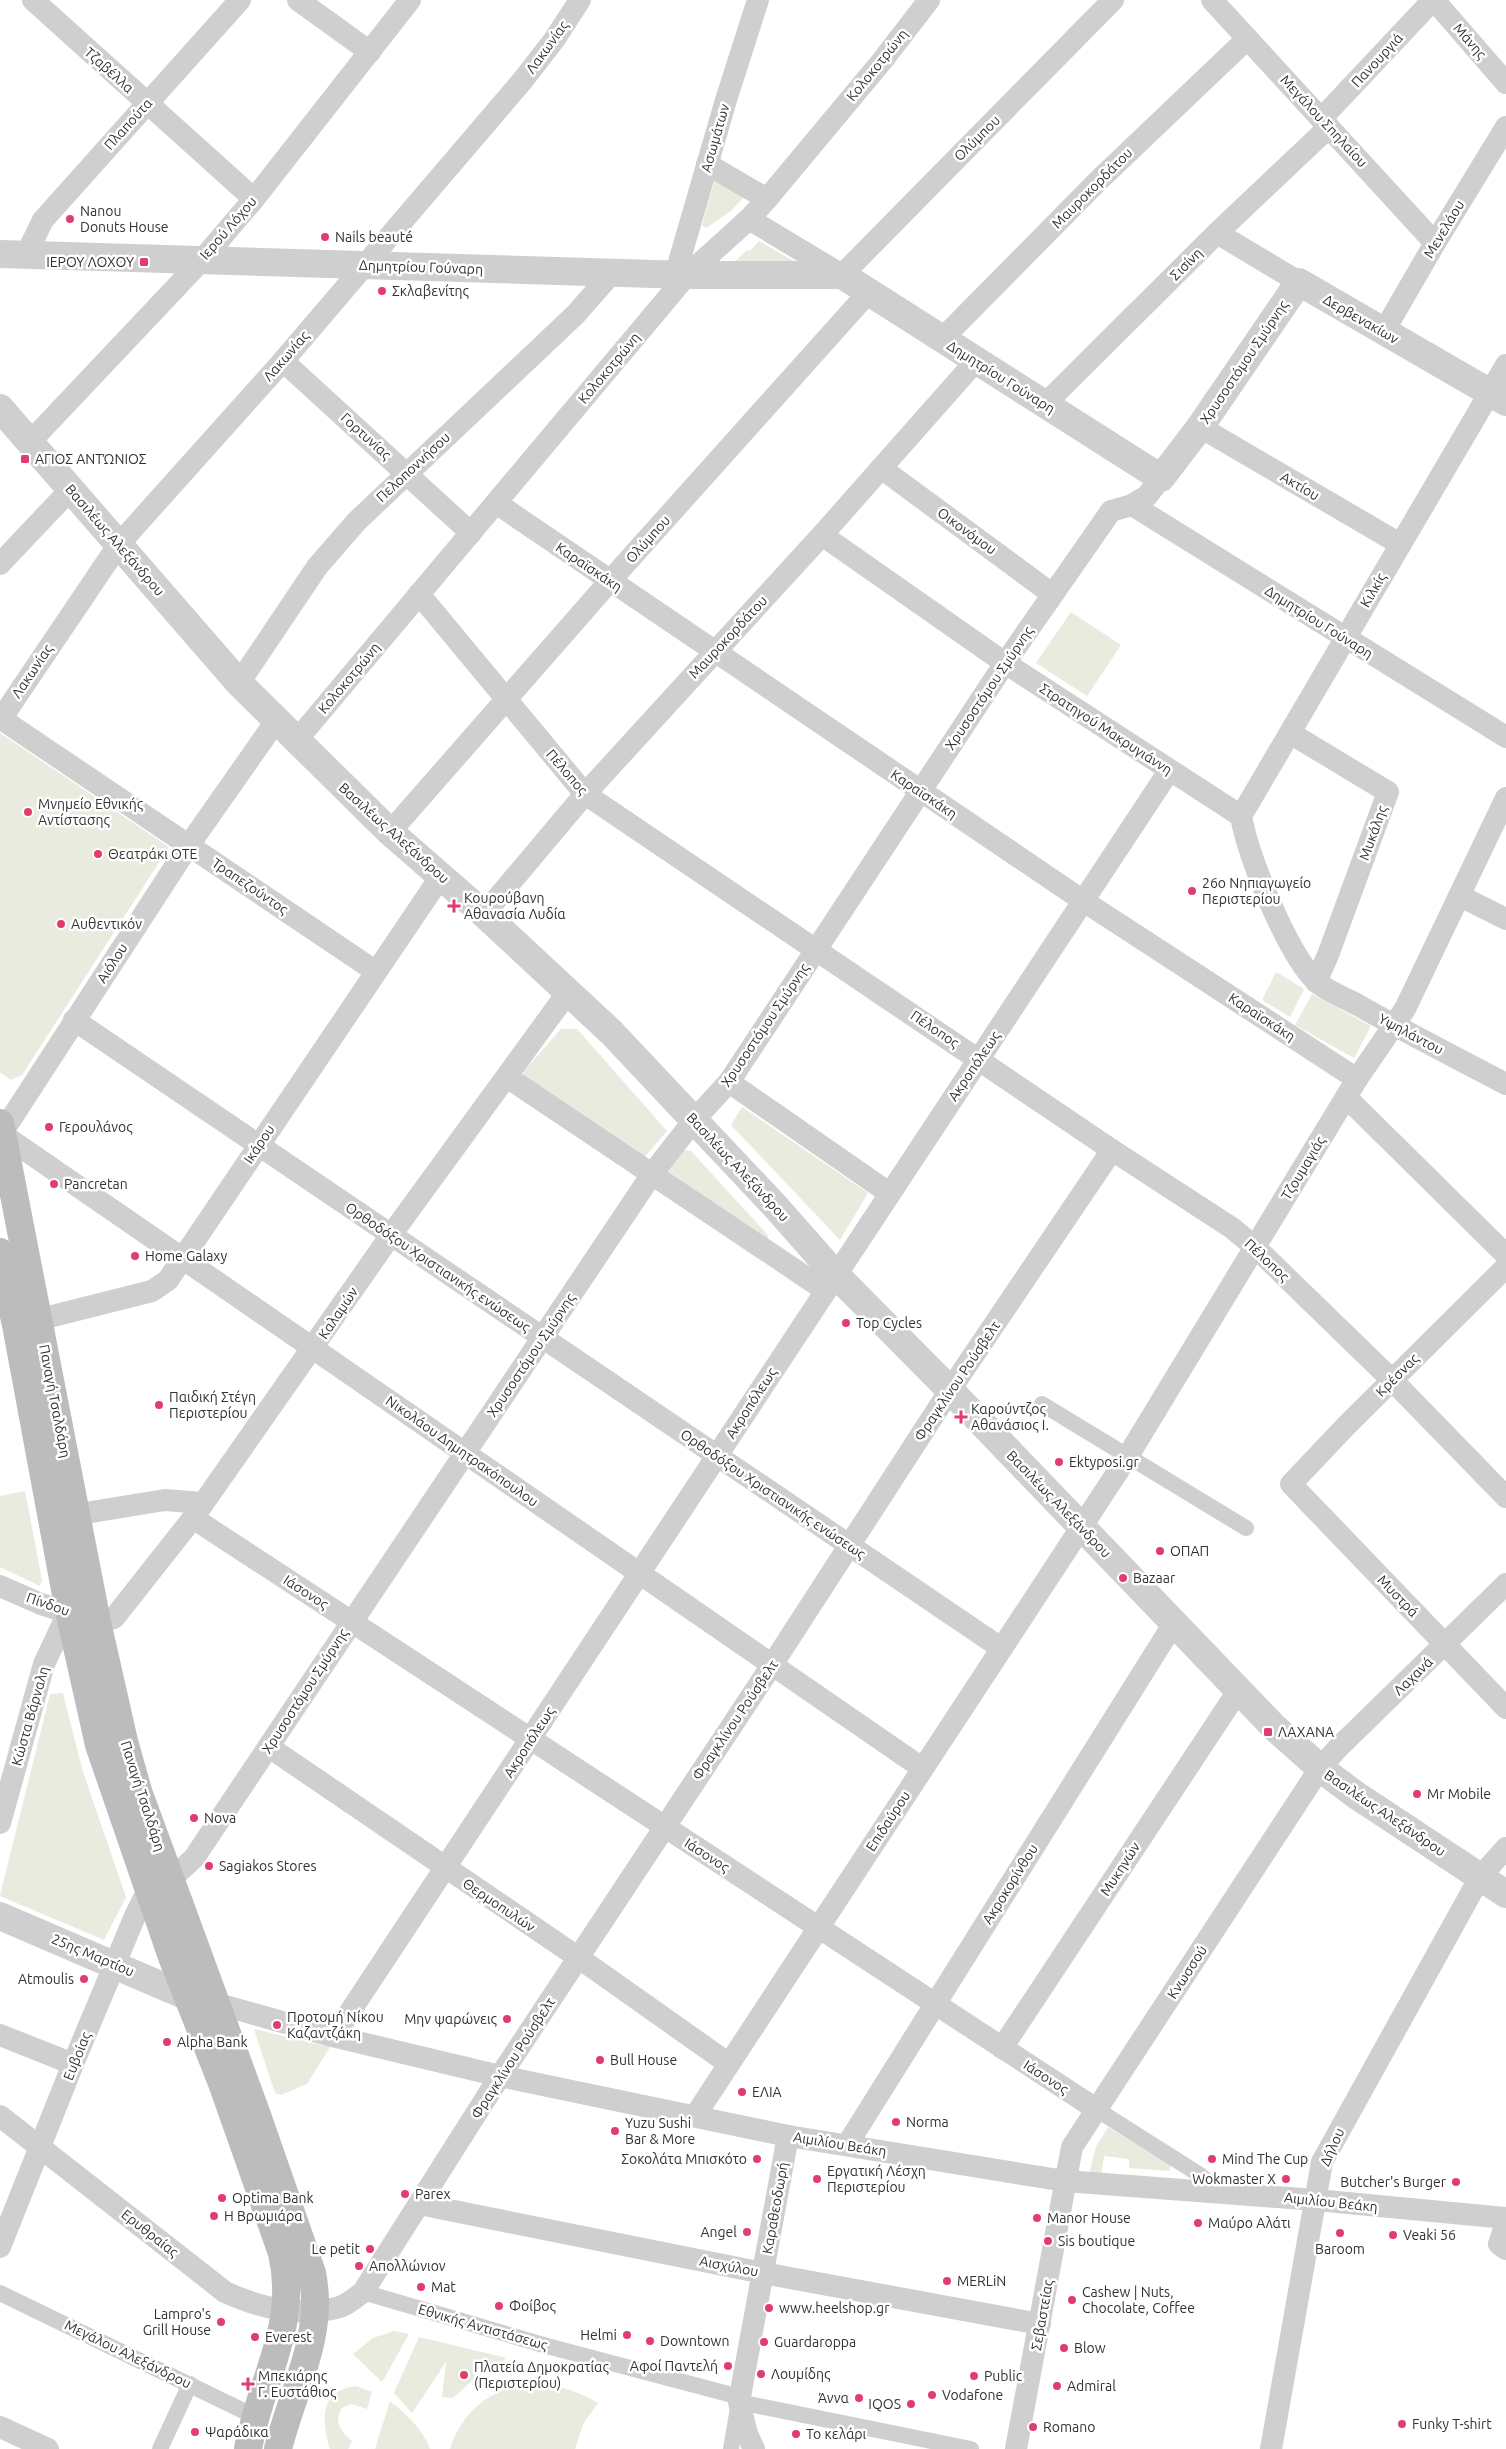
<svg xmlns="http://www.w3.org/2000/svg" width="1506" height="2449" font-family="Ubuntu,sans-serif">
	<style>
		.green { fill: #e8ebde }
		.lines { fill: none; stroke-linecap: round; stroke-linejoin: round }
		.pedestrian { stroke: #cfcfcf; stroke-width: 16 }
		.minor { stroke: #cfcfcf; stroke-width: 22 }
		.tertiary { stroke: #cfcfcf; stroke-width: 28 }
		.secondary { stroke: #bcbcbc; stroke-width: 28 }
		.poi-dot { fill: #e03c6e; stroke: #fff; stroke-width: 2 }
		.labels { text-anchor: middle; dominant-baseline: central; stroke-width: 5; stroke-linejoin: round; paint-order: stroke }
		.street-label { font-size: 14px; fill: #323232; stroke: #fff }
		.poi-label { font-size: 14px; fill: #323232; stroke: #fff; text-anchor: start }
	</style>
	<rect width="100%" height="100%" fill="#fff"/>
	<g class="green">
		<polygon points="715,179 744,197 731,211 706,228 702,225"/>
		<polygon points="759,241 806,268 728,268 747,250 750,251"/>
		<polygon points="1071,612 1121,645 1087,696 1036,663"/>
		<polygon points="0,733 169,847 22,1075 11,1080 1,1073 0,1070"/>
		<polygon points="1276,972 1304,989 1290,1017 1262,1000"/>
		<polygon points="1312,994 1371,1026 1354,1058 1295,1025"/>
		<polygon points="561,1029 577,1029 667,1131 643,1159 523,1081 524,1071"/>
		<polygon points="742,1107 868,1193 840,1240 731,1125"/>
		<polygon points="682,1150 691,1151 768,1235 768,1241 668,1171"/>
		<polygon points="25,1491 42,1580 40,1586 0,1567 0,1496"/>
		<polygon points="63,1693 83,1772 126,1897 104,1940 0,1896 50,1694"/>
		<polygon points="254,2029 330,2047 307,2084 281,2095 275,2093"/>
		<polygon points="1108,2127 1171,2165 1169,2171 1129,2168 1129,2159 1104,2156 1101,2176 1089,2174 1096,2147"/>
		<polygon points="394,2331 409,2334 382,2382 353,2354 373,2338"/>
		<polygon points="419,2337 507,2358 474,2379 453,2398 442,2397 446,2362 412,2413 394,2393"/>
		<path d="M533,2383C557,2385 578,2391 598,2403L583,2424L575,2449H450C462,2410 493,2387 533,2383Z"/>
		<path d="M356,2386L372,2392L367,2409L351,2404L342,2408C333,2421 341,2432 352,2441L348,2449H330C322,2421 318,2391 356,2386Z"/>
		<path d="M390,2401C406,2414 423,2429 430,2449H375Z"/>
	</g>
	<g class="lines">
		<g class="pedestrian">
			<polyline points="1042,1404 1246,1528"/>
			<polyline points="1096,2109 1200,2175 1221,2192"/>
			<polyline points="363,2292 547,2346 740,2397"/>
			<polyline points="0,2293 256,2417"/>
			<polyline points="160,2449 190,2384"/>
			<polyline points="731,2449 739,2402 971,2449"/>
		</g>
		<g class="minor">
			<polyline points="33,0 254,199"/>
			<polyline points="298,0 370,52"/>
			<polyline points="1212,0 1435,243"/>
			<polyline points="1434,0 1506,83"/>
			<polyline points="1321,119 1433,0"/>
			<polyline points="707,164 767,199"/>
			<polyline points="749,219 842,275 1113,0"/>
			<polyline points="1217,233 1299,282"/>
			<polyline points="26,255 43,220 240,0"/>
			<polyline points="687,275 679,262 726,100 758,0"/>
			<polyline points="1384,331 1435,243 1506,127"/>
			<polyline points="941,340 1098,181 1247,39"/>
			<polyline points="283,361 471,533"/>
			<polyline points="1045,404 1217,233 1329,127"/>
			<polyline points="1200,427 1400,544"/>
			<polyline points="30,442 202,260 254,199 410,0"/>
			<polyline points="881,468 1052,594"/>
			<polyline points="496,503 1085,902 1357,1079"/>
			<polyline points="1132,505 1506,737"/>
			<path d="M822,535L1005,663L1241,816C1248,856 1287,953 1316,981C1326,991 1345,998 1358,1005C1407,1033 1457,1058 1506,1084"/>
			<polyline points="0,564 71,489"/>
			<polyline points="419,594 585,794 1112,1150 1232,1228 1255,1247 1392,1380 1506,1497"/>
			<polyline points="239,683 317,567 356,522 575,315 612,273"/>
			<polyline points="0,718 375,971"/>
			<polyline points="1,719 119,544 283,361 523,80 554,40 580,0"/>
			<polyline points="1290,733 1388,792 1328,955 1316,982"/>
			<polyline points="296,741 687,275 749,219 767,199 882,61 929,0"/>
			<polyline points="1241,816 1506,365"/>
			<polyline points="390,832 609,582 868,293"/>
			<polyline points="1460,896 1506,919"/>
			<polyline points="484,914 585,794 822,535 975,362"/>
			<polyline points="74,1020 1001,1648"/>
			<polyline points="507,1077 825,1290"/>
			<polyline points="729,1082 889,1193"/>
			<polyline points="1346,1097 1506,1255"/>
			<polyline points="2,1134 922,1768"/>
			<polyline points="0,1136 189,845 276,721"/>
			<polyline points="1506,1267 1346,1426 1291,1484 1506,1708"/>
			<polyline points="21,1324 152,1291 168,1280 441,876"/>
			<polyline points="60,1517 165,1500 202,1503"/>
			<polyline points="193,1518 1096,2109"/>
			<polyline points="0,1586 41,1604 97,1622 114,1618 193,1518 391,1235 568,992"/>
			<polyline points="269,1747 579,1958 729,2064"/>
			<polyline points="0,1823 44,1664 69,1611"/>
			<polyline points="215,2003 328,2035 500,2076 788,2136 1065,2181 1316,2200 1506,2218"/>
			<polyline points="0,2035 73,2064"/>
			<polyline points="334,2036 1169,771"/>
			<polyline points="1002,2048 1238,1691"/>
			<path d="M0,2116L225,2292C260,2308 297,2317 336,2308C346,2306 355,2298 363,2292L500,2076L772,1665L950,1390L1112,1150"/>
			<polyline points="695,2116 1128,1456 1357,1079 1405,1009 1506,798"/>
			<polyline points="847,2145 1174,1623"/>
			<polyline points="419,2204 763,2273 1040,2324"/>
			<polyline points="1506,2222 1499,2244 1506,2249"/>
			<polyline points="0,2247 73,2064 135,1916 149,1888 171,1879 194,1858 652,1174 694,1120 729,1082 1005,663 1111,511 1132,505 1147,496 1161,478"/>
			<polyline points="0,2427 48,2449"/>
			<polyline points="754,2449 747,2434 739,2402 788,2136"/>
			<polyline points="1016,2449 1072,2147 1320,1768 1338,1748 1506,1584"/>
			<polyline points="1271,2449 1322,2162 1480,1877 1506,1848"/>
		</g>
		<g class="tertiary">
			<polyline points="0,254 687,275 842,275 1161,478 1200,427 1299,282 1506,402"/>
			<polyline points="0,408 239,683 390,832 484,914 611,1032 775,1206 835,1274 950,1390 1274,1727 1320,1768 1356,1795 1506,1894"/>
			<polyline points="0,1916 186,1996 204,2000"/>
		</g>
		<g class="secondary">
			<path d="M0,1123L97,1622L124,1741L138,1791L257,2115L312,2273C325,2335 293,2389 278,2449"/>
			<path d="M0,1252L16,1325L69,1611L99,1745L172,1957L222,2083L282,2253C299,2327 260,2380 248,2449"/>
		</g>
	</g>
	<g class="poi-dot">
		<circle cx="70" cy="219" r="5"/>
		<circle cx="325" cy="237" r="5"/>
		<rect x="139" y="257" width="10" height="10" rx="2.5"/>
		<circle cx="382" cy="291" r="5"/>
		<rect x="20" y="454" width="10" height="10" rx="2.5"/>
		<circle cx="28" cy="812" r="5"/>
		<circle cx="98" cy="854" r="5"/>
		<circle cx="1192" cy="891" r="5"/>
		<path d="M451.5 898.5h5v5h5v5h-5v5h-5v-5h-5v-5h5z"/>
		<circle cx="61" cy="924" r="5"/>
		<circle cx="49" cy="1127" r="5"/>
		<circle cx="54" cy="1184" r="5"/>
		<circle cx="135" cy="1256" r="5"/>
		<circle cx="846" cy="1323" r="5"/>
		<circle cx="159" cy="1405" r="5"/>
		<path d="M958.5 1409.5h5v5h5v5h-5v5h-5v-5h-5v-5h5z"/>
		<circle cx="1059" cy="1462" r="5"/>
		<circle cx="1160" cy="1551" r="5"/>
		<circle cx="1123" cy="1578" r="5"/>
		<rect x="1263" y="1727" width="10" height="10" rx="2.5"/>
		<circle cx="1417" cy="1794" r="5"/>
		<circle cx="194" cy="1818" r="5"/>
		<circle cx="209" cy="1866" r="5"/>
		<circle cx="84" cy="1979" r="5"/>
		<circle cx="507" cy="2019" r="5"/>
		<circle cx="277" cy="2025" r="5"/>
		<circle cx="167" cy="2042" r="5"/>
		<circle cx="600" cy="2060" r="5"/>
		<circle cx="742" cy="2092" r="5"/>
		<circle cx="896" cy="2122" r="5"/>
		<circle cx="615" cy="2131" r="5"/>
		<circle cx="757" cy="2159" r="5"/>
		<circle cx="1212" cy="2159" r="5"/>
		<circle cx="817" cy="2179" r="5"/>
		<circle cx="1286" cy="2179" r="5"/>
		<circle cx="1456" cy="2182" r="5"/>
		<circle cx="405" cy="2194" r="5"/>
		<circle cx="222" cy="2198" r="5"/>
		<circle cx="214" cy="2216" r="5"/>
		<circle cx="1037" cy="2218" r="5"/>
		<circle cx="1198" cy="2223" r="5"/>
		<circle cx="747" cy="2232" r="5"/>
		<circle cx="1340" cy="2233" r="5"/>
		<circle cx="1393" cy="2235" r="5"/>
		<circle cx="1048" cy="2241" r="5"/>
		<circle cx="370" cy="2249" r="5"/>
		<circle cx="359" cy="2266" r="5"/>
		<circle cx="947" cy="2281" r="5"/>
		<circle cx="421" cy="2287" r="5"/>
		<circle cx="1072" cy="2300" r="5"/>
		<circle cx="499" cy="2306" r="5"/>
		<circle cx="769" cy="2308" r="5"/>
		<circle cx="221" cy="2322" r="5"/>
		<circle cx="627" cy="2335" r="5"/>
		<circle cx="255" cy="2337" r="5"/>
		<circle cx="650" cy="2341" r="5"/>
		<circle cx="764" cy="2342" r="5"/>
		<circle cx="1064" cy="2348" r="5"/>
		<circle cx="728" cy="2366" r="5"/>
		<circle cx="761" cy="2374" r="5"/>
		<circle cx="464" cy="2375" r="5"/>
		<circle cx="974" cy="2376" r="5"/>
		<path d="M245.5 2376.5h5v5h5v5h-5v5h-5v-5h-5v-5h5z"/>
		<circle cx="1057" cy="2386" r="5"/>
		<circle cx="932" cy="2395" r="5"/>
		<circle cx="859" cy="2398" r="5"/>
		<circle cx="911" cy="2404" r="5"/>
		<circle cx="1402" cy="2424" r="5"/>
		<circle cx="1033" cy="2427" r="5"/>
		<circle cx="195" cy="2432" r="5"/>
		<circle cx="796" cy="2434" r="5"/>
	</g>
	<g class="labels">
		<g class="street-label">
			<text transform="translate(1470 41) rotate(49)">Μάνης</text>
			<text transform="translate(547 47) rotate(-54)">Λακωνίας</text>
			<text transform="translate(1377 60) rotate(-47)">Πανουργιά</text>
			<text transform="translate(877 65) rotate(-51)">Κολοκοτρώνη</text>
			<text transform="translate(109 70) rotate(42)">Τζαβέλλα</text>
			<text transform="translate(1324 121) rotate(47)">Μεγάλου Σπηλαίου</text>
			<text transform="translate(128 124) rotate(-48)">Πλαπούτα</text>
			<text transform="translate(715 138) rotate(-74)">Ασωμάτων</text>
			<text transform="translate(977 138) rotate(-45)">Ολύμπου</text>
			<text transform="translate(1092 188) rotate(-45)">Μαυροκορδάτου</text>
			<text transform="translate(228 228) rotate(-49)">Ιερού Λόχου</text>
			<text transform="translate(1444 229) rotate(-59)">Μενελάου</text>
			<text transform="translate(1186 264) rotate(-45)">Σισίνη</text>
			<text transform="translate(421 267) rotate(2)">Δημητρίου Γούναρη</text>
			<text transform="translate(1361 319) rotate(30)">Δερβενακίων</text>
			<text transform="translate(286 356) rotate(-49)">Λακωνίας</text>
			<text transform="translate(1244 362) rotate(-56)">Χρυσοστόμου Σμύρνης</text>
			<text transform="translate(609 368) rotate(-50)">Κολοκοτρώνη</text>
			<text transform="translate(1001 377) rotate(32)">Δημητρίου Γούναρη</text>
			<text transform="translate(366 436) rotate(42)">Γορτυνίας</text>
			<text transform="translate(413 467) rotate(-43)">Πελοποννήσου</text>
			<text transform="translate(1300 486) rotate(30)">Ακτίου</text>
			<text transform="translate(967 531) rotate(36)">Οικονόμου</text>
			<text transform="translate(648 539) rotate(-48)">Ολύμπου</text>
			<text transform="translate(115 540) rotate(49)">Βασιλέως Αλεξάνδρου</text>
			<text transform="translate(589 567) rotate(34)">Καραϊσκάκη</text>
			<text transform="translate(1373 590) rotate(-60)">Κιλκίς</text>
			<text transform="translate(1319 622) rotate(32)">Δημητρίου Γούναρη</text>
			<text transform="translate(728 637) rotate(-47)">Μαυροκορδάτου</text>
			<text transform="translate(32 671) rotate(-56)">Λακωνίας</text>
			<text transform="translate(349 678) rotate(-50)">Κολοκοτρώνη</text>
			<text transform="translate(989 688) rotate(-56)">Χρυσοστόμου Σμύρνης</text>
			<text transform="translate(1106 729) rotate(33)">Στρατηγού Μακρυγιάννη</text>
			<text transform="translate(567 772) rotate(49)">Πέλοπος</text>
			<text transform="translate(924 794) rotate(34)">Καραϊσκάκη</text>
			<text transform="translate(394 833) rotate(42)">Βασιλέως Αλεξάνδρου</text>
			<text transform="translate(1373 833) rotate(-70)">Μυκάλης</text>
			<text transform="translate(250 886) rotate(34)">Τραπεζούντος</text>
			<text transform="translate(112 963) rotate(-57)">Αιόλου</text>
			<text transform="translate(1262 1017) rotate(33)">Καραϊσκάκη</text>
			<text transform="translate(765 1025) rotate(-56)">Χρυσοστόμου Σμύρνης</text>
			<text transform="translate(935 1029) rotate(34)">Πέλοπος</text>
			<text transform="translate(1411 1034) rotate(28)">Υψηλάντου</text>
			<text transform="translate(974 1066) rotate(-56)">Ακροπόλεως</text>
			<text transform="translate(259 1144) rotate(-56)">Ικάρου</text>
			<text transform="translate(738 1167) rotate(47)">Βασιλέως Αλεξάνδρου</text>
			<text transform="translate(1303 1168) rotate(-59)">Τζουμαγιάς</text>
			<text transform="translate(1267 1260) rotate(43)">Πέλοπος</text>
			<text transform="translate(438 1267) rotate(34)">Ορθοδόξου Χριστιανικής ενώσεως</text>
			<text transform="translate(338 1313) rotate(-56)">Καλαμών</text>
			<text transform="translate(531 1355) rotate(-56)">Χρυσοστόμου Σμύρνης</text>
			<text transform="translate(1397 1375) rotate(-45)">Κρέσνας</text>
			<text transform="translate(957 1381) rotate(-56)">Φραγκλίνου Ρούσβελτ</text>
			<text transform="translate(55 1401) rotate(79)">Παναγή Τσαλδάρη</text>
			<text transform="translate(751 1403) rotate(-57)">Ακροπόλεως</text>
			<text transform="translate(462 1451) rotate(35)">Νικολάου Δημητρακόπουλου</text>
			<text transform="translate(773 1494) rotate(34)">Ορθοδόξου Χριστιανικής ενώσεως</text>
			<text transform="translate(1059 1504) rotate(46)">Βασιλέως Αλεξάνδρου</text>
			<text transform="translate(306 1592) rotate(33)">Ιάσονος</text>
			<text transform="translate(1398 1596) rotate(46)">Μυστρά</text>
			<text transform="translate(48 1604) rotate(19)">Πίνδου</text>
			<text transform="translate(1413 1676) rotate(-44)">Λαχανά</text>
			<text transform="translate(305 1691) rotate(-57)">Χρυσοστόμου Σμύρνης</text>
			<text transform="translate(30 1716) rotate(-74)">Κώστα Βάρναλη</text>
			<text transform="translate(735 1720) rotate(-56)">Φραγκλίνου Ρούσβελτ</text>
			<text transform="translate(529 1742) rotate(-57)">Ακροπόλεως</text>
			<text transform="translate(143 1796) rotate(72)">Παναγή Τσαλδάρη</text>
			<text transform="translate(1385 1813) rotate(34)">Βασιλέως Αλεξάνδρου</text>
			<text transform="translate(888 1821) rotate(-57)">Επιδαύρου</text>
			<text transform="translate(707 1855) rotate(33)">Ιάσονος</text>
			<text transform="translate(1120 1869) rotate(-57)">Μυκηνών</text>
			<text transform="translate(1010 1884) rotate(-58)">Ακροκορίνθου</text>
			<text transform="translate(499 1905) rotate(34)">Θερμοπυλών</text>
			<text transform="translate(93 1955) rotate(23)">25ης Μαρτίου</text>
			<text transform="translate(1187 1972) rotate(-57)">Κνωσσού</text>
			<text transform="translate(77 2056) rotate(-68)">Ευβοίας</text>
			<text transform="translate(513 2058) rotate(-57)">Φραγκλίνου Ρούσβελτ</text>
			<text transform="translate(1046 2077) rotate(33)">Ιάσονος</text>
			<text transform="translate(840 2144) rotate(9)">Αιμιλίου Βεάκη</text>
			<text transform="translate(1332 2147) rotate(-66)">Δήλου</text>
			<text transform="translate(1331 2202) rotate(6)">Αιμιλίου Βεάκη</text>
			<text transform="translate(775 2208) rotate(-80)">Καραθεοδωρή</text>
			<text transform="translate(150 2233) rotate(38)">Ερυθραίας</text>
			<text transform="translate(729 2266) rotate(11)">Αισχύλου</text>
			<text transform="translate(1042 2315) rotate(-80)">Σεβαστείας</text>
			<text transform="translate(483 2327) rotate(16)">Εθνικής Αντιστάσεως</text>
			<text transform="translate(128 2354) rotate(26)">Μεγάλου Αλεξάνδρου</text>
		</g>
		<g class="poi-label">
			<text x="80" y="211">Nanou<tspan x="80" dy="16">Donuts House</tspan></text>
			<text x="335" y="237">Nails beauté</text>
			<text x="134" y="262" text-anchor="end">ΙΕΡΟΥ ΛΟΧΟΥ</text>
			<text x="392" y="291">Σκλαβενίτης</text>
			<text x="35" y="459">ΑΓΙΟΣ ΑΝΤΏΝΙΟΣ</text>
			<text x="38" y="804">Μνημείο Εθνικής<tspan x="38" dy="16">Αντίστασης</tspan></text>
			<text x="108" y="854">Θεατράκι ΟΤΕ</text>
			<text x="1202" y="883">26ο Νηπιαγωγείο<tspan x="1202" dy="16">Περιστερίου</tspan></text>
			<text x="464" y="898">Κουρούβανη<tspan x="464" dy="16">Αθανασία Λυδία</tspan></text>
			<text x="71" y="924">Αυθεντικόν</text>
			<text x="59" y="1127">Γερουλάνος</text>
			<text x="64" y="1184">Pancretan</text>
			<text x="145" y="1256">Home Galaxy</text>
			<text x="856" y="1323">Top Cycles</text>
			<text x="169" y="1397">Παιδική Στέγη<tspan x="169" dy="16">Περιστερίου</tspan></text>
			<text x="971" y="1409">Καρούντζος<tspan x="971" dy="16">Αθανάσιος Ι.</tspan></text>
			<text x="1069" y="1462">Ektyposi.gr</text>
			<text x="1170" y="1551">ΟΠΑΠ</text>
			<text x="1133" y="1578">Bazaar</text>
			<text x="1278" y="1732">ΛΑΧΑΝΑ</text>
			<text x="1427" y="1794">Mr Mobile</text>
			<text x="204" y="1818">Nova</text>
			<text x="219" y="1866">Sagiakos Stores</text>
			<text x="74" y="1979" text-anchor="end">Atmoulis</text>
			<text x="287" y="2017">Προτομή Νίκου<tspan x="287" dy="16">Καζαντζάκη</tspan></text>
			<text x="497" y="2019" text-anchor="end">Μην ψαρώνεις</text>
			<text x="177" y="2042">Alpha Bank</text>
			<text x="610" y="2060">Bull House</text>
			<text x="752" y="2092">ΕΛΙΑ</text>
			<text x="906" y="2122">Norma</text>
			<text x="625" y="2123">Yuzu Sushi<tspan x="625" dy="16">Bar &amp; More</tspan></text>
			<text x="747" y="2159" text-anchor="end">Σοκολάτα Μπισκότο</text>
			<text x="1222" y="2159">Mind The Cup</text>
			<text x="827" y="2171">Εργατική Λέσχη<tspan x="827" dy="16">Περιστερίου</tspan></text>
			<text x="1276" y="2179" text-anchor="end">Wokmaster X</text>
			<text x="1446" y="2182" text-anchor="end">Butcher's Burger</text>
			<text x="415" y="2194">Parex</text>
			<text x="232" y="2198">Optima Bank</text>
			<text x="224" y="2216">Η Βρωμιάρα</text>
			<text x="1047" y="2218">Manor House</text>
			<text x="1208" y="2223">Μαύρο Αλάτι</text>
			<text x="737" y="2232" text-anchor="end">Angel</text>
			<text x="1403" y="2235">Veaki 56</text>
			<text x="1058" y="2241">Sis boutique</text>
			<text x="360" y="2249" text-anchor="end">Le petit</text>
			<text x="1340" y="2249" text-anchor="middle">Baroom</text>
			<text x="369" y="2266">Απολλώνιον</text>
			<text x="957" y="2281">MERLiN</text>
			<text x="431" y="2287">Mat</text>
			<text x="1082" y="2292">Cashew | Nuts,<tspan x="1082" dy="16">Chocolate, Coffee</tspan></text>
			<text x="509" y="2306">Φοίβος</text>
			<text x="779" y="2308">www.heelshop.gr</text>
			<text x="211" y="2314" text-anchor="end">Lampro's<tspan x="211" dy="16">Grill House</tspan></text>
			<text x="617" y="2335" text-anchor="end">Helmi</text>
			<text x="265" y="2337">Everest</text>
			<text x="660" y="2341">Downtown</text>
			<text x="774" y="2342">Guardaroppa</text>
			<text x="1074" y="2348">Blow</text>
			<text x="718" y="2366" text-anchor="end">Αφοί Παντελή</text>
			<text x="474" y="2367">Πλατεία Δημοκρατίας<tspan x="474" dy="16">(Περιστερίου)</tspan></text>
			<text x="771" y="2374">Λουμίδης</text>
			<text x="258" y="2376">Μπεκιάρης<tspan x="258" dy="16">Γ. Ευστάθιος</tspan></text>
			<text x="984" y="2376">Public</text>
			<text x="1067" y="2386">Admiral</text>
			<text x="942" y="2395">Vodafone</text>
			<text x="849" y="2398" text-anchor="end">Άννα</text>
			<text x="901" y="2404" text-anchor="end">IQOS</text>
			<text x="1412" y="2424">Funky T-shirt</text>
			<text x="1043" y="2427">Romano</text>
			<text x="205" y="2432">Ψαράδικα</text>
			<text x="806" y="2434">Το κελάρι</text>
		</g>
	</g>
</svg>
